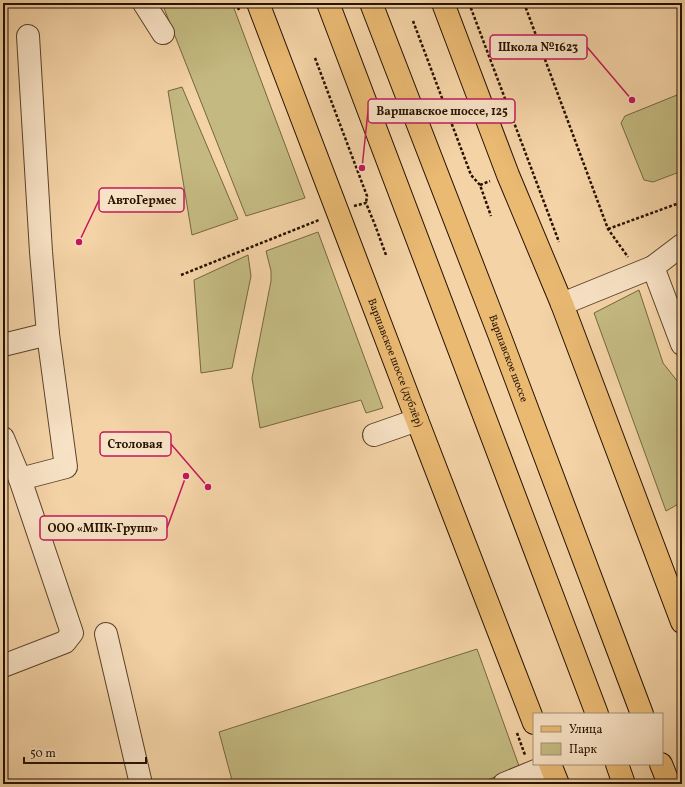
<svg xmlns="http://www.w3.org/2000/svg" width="685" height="787" font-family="Vollkorn,serif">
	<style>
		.green { fill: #c4ba81; stroke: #756640 }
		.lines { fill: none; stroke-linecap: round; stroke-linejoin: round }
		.minor-casing { stroke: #5a422a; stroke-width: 24 }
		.major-casing { stroke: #261200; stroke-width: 24 }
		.path { stroke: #261200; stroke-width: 2.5; stroke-dasharray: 3 2; stroke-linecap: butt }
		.minor { stroke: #f8e2c5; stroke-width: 22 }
		.major { stroke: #eaba73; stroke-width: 22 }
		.labels { text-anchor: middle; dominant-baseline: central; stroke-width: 4; stroke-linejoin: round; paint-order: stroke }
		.street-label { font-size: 11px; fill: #261200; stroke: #f8e2c5 }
		.leader { fill: none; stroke: #c2185b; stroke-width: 1.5 }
		.callout-dot { fill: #c2185b; stroke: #f8e2c5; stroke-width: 1.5 }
		.callout { fill: #f8e2c5; stroke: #c2185b; stroke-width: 1.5 }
		.callout-label { font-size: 12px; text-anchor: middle; font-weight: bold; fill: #261200 }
	</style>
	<rect width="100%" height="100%" fill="#f4d3a6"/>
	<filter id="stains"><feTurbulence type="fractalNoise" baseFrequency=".005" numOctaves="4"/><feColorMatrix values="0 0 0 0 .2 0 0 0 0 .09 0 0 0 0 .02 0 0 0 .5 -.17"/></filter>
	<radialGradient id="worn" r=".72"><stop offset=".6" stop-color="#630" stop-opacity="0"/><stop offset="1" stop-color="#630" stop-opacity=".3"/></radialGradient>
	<g class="green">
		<polygon points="162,3 232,3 305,198 246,216"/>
		<polygon points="182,87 238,219 192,235 168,91"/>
		<polygon points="682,93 682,171 653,182 644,180 621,123 625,116"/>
		<polygon points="318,232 383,408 366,413 361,400 260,428 252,378 271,281 271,271 266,251"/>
		<polygon points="248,255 251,276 232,368 201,373 194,280"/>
		<polygon points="639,290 663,363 682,387 682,502 666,511 594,313"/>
		<polygon points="477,649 519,766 479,784 233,784 219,732"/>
	</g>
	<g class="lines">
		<g class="minor-casing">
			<g id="minor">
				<polyline points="144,3 163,33"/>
				<polyline points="653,267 682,344"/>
				<polyline points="562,304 653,267 682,245"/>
				<polyline points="3,345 48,334 41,252 28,36"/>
				<polyline points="374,435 417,420"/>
				<polyline points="3,438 20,479 72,633 65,642 3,666"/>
				<polyline points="20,479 66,467 48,334"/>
				<polyline points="106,634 141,784"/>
				<polyline points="504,784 550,765"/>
			</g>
		</g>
		<g class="major-casing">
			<g id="major">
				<path id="s1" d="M258,3L417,420L534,723"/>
				<polyline points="328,3 597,714"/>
				<path id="s2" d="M371,3L499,334L642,714"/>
				<polyline points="443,3 508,175 562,304 682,622"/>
				<polyline points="550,764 558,784"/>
				<polyline points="617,764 624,784"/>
				<polyline points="661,764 669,784"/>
			</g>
		</g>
		<g class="path">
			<polyline points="236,3 239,10"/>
			<polyline points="469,3 559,242"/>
			<polyline points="524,3 608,229 628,257"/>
			<polyline points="413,21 471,175 480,185 491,216"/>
			<polyline points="315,58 367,196 366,203"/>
			<polyline points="480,185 490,181"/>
			<polyline points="354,206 366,203 375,225 386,255"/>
			<polyline points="608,229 682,202"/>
			<polyline points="181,275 319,220"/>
			<polyline points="517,733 525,755"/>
		</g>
		<use href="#minor" class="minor"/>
		<use href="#major" class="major"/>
	</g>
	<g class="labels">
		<g class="street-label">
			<text stroke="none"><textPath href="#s2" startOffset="381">Варшавское шоссе</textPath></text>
			<text stroke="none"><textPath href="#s1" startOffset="385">Варшавское шоссе (дублёр)</textPath></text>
		</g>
	</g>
	<path class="leader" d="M632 100L587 47M362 168L368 111M79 242L99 200M208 487L171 444M186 476L167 528"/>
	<g class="callout-dot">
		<circle cx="632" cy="100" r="4"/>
		<circle cx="362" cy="168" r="4"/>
		<circle cx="79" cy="242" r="4"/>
		<circle cx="208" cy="487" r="4"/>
		<circle cx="186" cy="476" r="4"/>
	</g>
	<g class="callout">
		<rect x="490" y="35" width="97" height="24" rx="4"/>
		<rect x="368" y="99" width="147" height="24" rx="4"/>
		<rect x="99" y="188" width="85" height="24" rx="4"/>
		<rect x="100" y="432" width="71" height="24" rx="4"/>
		<rect x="40" y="516" width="127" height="24" rx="4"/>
	</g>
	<g class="callout-label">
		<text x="538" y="51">Школа №1623</text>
		<text x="442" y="115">Варшавское шоссе, 125</text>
		<text x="142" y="204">АвтоГермес</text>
		<text x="135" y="448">Столовая</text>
		<text x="103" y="532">ООО «МПК-Групп»</text>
	</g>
	<rect width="685" height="787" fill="none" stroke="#f4d3a6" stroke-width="16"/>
	<rect x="4" y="4" width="677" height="779" fill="none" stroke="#261200" stroke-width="2"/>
	<rect x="8" y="8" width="669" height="771" fill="none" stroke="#261200"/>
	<rect x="533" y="713" width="130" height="52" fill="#f8e2c5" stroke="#a48f76"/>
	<rect x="541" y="726" width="20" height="6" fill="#eaba73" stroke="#a48f76"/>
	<text x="569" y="733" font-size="12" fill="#261200">Улица</text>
	<rect x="541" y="743" width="20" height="12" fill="#c4ba81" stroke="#a48f76"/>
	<text x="569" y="753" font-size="12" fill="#261200">Парк</text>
	<path d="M24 757v6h122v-6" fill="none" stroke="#261200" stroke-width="2"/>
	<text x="30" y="757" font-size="12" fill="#261200" stroke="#f8e2c5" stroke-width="3" paint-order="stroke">50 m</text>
	<rect width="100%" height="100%" filter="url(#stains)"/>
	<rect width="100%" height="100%" fill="url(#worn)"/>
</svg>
